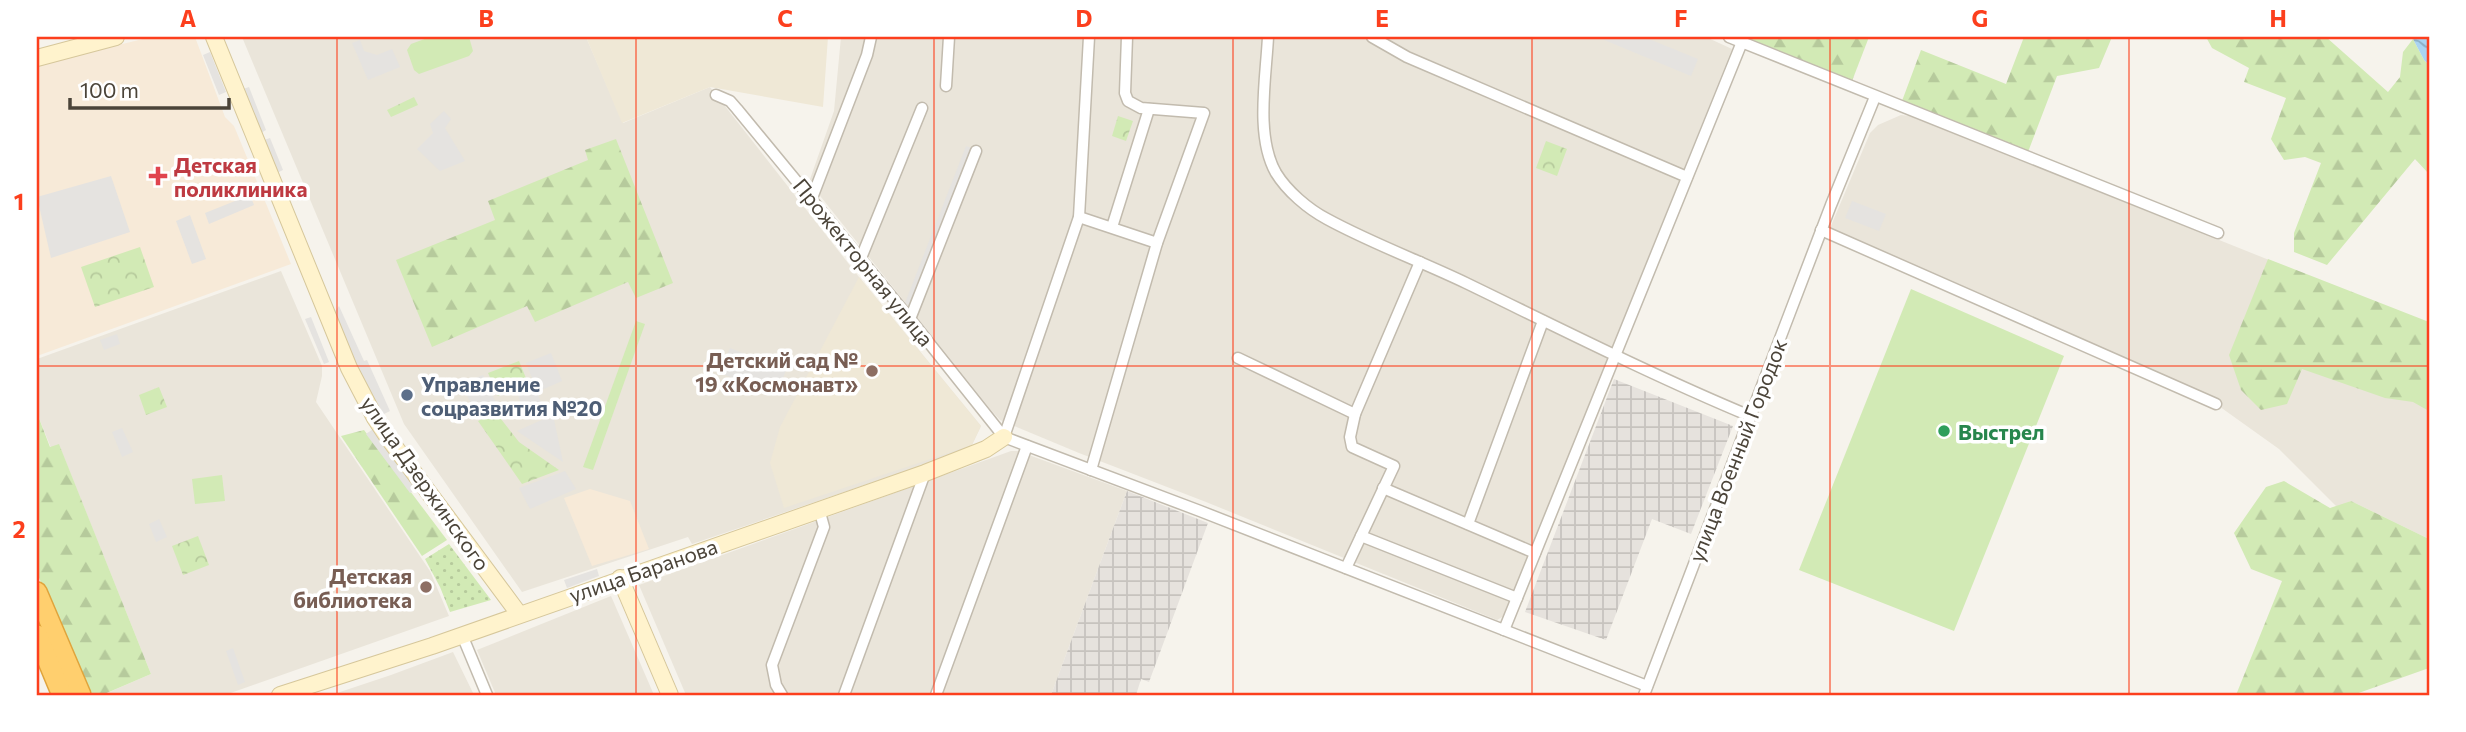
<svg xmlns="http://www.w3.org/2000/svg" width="2466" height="732" font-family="Commissioner,sans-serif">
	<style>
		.residential { fill: #eae5da }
		.commercial { fill: #f7ead8 }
		.industrial { fill: url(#industrial-grid) }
		.education { fill: #efe8d6 }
		.grass { fill: url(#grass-dots) }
		.forest { fill: url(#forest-firs) }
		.park { fill: url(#park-crowns) }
		.garden { fill: #d2eab5 }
		.parking { fill: #e5e3e0 }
		.water { fill: url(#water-waves) }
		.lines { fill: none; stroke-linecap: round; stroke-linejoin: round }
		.street-casing { stroke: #c2bbae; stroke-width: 13 }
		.secondary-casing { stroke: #d6c79b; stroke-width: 18 }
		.highway-casing { stroke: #e0a43c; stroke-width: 22 }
		.street { stroke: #fff; stroke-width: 10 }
		.secondary { stroke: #fff3cd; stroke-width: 16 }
		.highway { stroke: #ffcf6e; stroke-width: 19 }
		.grid { fill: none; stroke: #fc3f1d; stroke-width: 2; stroke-opacity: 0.55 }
		.health-dot { fill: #e0444e; stroke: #fff; stroke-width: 2.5 }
		.education-dot { fill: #8d6e63; stroke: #fff; stroke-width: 2.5 }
		.service-dot { fill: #5c6f8a; stroke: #fff; stroke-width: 2.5 }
		.leisure-dot { fill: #2e9e5b; stroke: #fff; stroke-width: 2.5 }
		.labels { text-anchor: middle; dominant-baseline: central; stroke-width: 7; stroke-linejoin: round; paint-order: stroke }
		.health-label { font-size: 21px; font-weight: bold; fill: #be3a42; stroke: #fff; text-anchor: start }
		.street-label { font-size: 21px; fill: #4b4439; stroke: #fff }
		.education-label { font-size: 21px; font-weight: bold; fill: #785e54; stroke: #fff; text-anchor: end }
		.service-label { font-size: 21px; font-weight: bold; fill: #4e5e75; stroke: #fff; text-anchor: start }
		.leisure-label { font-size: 21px; font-weight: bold; fill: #27864d; stroke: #fff; text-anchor: start }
		.neatline { fill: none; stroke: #fc3f1d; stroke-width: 2.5 }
		.grid-label { font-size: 23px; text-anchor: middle; font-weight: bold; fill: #fc3f1d }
	</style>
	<defs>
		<pattern id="industrial-grid" width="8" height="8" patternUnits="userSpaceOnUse" patternTransform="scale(1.75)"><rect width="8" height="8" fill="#e6e2dd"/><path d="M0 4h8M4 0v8" fill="none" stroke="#c7c3be"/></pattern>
		<pattern id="grass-dots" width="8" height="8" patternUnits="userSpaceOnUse" patternTransform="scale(1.75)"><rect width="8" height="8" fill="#d2eab5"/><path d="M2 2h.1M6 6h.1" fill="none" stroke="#b6ca9c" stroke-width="1.8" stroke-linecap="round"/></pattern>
		<pattern id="forest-firs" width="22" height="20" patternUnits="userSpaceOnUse" patternTransform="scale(1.75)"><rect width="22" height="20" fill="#d2eab5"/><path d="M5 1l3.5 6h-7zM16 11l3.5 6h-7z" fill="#b6ca9c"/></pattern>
		<pattern id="park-crowns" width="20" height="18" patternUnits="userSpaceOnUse" patternTransform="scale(1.75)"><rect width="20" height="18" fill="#d2eab5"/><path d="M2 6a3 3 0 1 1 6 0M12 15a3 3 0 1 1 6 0" fill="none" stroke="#b6ca9c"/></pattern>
		<pattern id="water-waves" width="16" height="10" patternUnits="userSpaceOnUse" patternTransform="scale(1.75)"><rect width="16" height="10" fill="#a9d4f2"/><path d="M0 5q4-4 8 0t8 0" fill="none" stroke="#8caec5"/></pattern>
	</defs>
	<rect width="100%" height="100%" fill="#f6f3ec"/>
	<g class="residential">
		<polygon points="242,37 586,37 623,123 710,87 859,277 981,426 970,449 692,544 688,537 522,592 404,424"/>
		<polygon points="841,37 1706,37 1732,49 1504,616 1497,620 1206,502 1079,453 1000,420 991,410 809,182 834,111"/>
		<polygon points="1901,115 1910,116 2289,268 2429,378 2429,539 2351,501 2337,507 2279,449 2216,404 1828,233 1870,133 1878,125"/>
		<polygon points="281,271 322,366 322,376 316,402 430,571 449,616 225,695 108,695 107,693 151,674 59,445 51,448 37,413 37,359"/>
		<polygon points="1011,451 1018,451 1127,491 1051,695 686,695 639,585"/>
		<polygon points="611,596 654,695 496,695 477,650"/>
		<polygon points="453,652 474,695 331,695 391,675"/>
	</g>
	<g class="commercial">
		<polygon points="151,37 195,37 225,117 234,126 291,264 37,356 37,65"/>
		<polygon points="590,489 630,501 649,549 592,566 564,498"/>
	</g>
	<g class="industrial">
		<polygon points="1614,379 1733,426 1691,534 1652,519 1606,640 1525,612"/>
		<polygon points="1127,491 1208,523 1149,682 1141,679 1136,695 1051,695"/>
	</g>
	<g class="education">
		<polygon points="586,37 828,37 823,107 710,87 622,123"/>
		<polygon points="859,277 981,426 972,445 784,508 770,463 780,427"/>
	</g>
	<polygon class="grass" points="449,544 491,600 450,612 440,587 425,559"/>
	<g class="forest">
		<polygon points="1744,37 1869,37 1852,81"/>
		<polygon points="2024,37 2112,37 2099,68 2057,76 2028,152 1902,101 1921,50 2006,84"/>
		<polygon points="2206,37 2326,37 2388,92 2400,77 2403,52 2413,39 2424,60 2429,65 2429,174 2415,159 2327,265 2294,252 2294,233 2321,163 2305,157 2284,160 2271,139 2286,98 2244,82 2249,68 2212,48"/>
		<polygon points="616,139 673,283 636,298 628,282 535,322 527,306 432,347 396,260 495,220 488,201 588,160 585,150"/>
		<polygon points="2268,259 2429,322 2429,411 2413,402 2385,398 2302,369 2287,404 2261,410 2241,390 2229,355"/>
		<polygon points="37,413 50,447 59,444 151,674 102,695 89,695 37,573"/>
		<polygon points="364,430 447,540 422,556 341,436"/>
		<polygon points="2284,481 2330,508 2351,501 2429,539 2429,668 2353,695 2236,695 2282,581 2251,569 2234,533 2266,487"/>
	</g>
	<g class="park">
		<polygon points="414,97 418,105 391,117 387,110"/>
		<polygon points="1118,116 1133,121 1126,141 1112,136"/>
		<polygon points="1546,141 1567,149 1557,176 1536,168"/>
		<polygon points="140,247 154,287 95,307 81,267"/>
		<polygon points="519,361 528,383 498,396 488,373"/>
		<polygon points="159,387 167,407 146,415 139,395"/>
		<polygon points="490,415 501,419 519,442 559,470 522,484 478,421"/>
		<polygon points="198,536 209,565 183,575 172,546"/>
	</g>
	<g class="garden">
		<polygon points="430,37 469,37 473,51 469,56 419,74 414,70 407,50 411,44"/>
		<polygon points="1911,289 2064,356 1954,631 1799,570"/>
		<polygon points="636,321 645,324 593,470 583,467"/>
		<polygon points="222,475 225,501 195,504 192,479"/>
	</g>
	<g class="parking">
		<polygon points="1597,37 1644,37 1698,59 1691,76"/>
		<polygon points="360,40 364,51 377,55 392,49 400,67 368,80 352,43"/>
		<polygon points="210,52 226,92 219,95 203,55"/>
		<polygon points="249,87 266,130 261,133 243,89"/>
		<polygon points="444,111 451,119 445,128 465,161 440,171 417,149 433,133 430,124"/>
		<polygon points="270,138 283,170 277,173 264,140"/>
		<polygon points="966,146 972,148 911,306 905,303"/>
		<polygon points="111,176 130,232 51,258 37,197"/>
		<polygon points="250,195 254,205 209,224 205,213"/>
		<polygon points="1852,201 1886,214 1879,231 1845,218"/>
		<polygon points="190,215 206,259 192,264 176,221"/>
		<polygon points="339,306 364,361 367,360 390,411 380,416 333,314"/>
		<polygon points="311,317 329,362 324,364 305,319"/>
		<polygon points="117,334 120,344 104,350 100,340"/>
		<polygon points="730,348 786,370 777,395 720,373"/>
		<polygon points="551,353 562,381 537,392 545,413 527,420 516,390 534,383 526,363"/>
		<polygon points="483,375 497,405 477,415 461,384"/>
		<polygon points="553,415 562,457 563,462 517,431"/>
		<polygon points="122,428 133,452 122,457 112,432"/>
		<polygon points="373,429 417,489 410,493 366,434"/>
		<polygon points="565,471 576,489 530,509 519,488"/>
		<polygon points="159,519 167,537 156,542 149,524"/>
		<polygon points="597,569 599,576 567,588 564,580"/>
		<polygon points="233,648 245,682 238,685 226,651"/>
	</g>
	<polygon class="water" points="2412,37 2429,37 2429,65 2424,60"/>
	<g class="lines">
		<g class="street-casing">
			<g id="street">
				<path d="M1268,37C1266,78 1255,136 1276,173C1287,191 1308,209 1327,219C1371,243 1420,261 1466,283C1561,329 1654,376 1750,416"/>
				<polyline points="1372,37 1407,57 1687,177"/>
				<polyline points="1729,37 2218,233"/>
				<polyline points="946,86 949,37"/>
				<polyline points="716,95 730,101 737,109 910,319 1004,437"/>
				<polyline points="812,198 867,55 871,37"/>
				<polyline points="1079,217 1157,243"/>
				<polyline points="1112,227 1149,109"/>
				<polyline points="1821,230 2216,404"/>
				<polyline points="861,258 922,108"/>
				<polyline points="910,319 976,151"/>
				<polyline points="1238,358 1355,414"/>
				<polyline points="1004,437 1200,511 1647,686"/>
				<polyline points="1004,437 1079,217 1089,37"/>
				<polyline points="1091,470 1157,243 1204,113 1141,108 1128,101 1125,93 1127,37"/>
				<polyline points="1383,488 1535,553"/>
				<polyline points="1468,524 1543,321"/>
				<polyline points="1361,536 1517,598"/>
				<polyline points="1346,568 1394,466 1352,447 1350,437 1355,414 1420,262"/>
				<polyline points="1504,630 1742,42"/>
				<polyline points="462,635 487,695"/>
				<polyline points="782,695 776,685 772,665 824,527 819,509"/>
				<polyline points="844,695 925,473"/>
				<polyline points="936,695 1027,446"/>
				<polyline points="1644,695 1831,205 1875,97"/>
			</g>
		</g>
		<g class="secondary-casing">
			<g id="secondary">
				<polyline points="214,37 349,368 375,418 389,439 519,614"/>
				<polyline points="37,58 116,37"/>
				<polyline points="620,578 670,695"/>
				<polyline points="280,695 432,646 925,473 986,449 1004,437"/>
			</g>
		</g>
		<g class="highway-casing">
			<g id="highway">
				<polyline points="37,592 81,695"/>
				<polyline points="37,635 62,695"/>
			</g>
		</g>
		<use href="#street" class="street"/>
		<use href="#secondary" class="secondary"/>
		<use href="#highway" class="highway"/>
	</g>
	<path class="grid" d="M337,37V695M636,37V695M934,37V695M1233,37V695M1532,37V695M1830,37V695M2129,37V695M37,366H2429"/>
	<path class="health-dot" d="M154.5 165.5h7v7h7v7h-7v7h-7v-7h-7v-7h7z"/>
	<g class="education-dot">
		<circle cx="872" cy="371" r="7"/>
		<circle cx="426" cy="587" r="7"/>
	</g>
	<circle class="service-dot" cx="407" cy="395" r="7"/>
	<circle class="leisure-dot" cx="1944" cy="431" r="7"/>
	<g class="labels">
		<g class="health-label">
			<text x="174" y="164">Детская<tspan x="174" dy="24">поликлиника</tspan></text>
		</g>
		<g class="street-label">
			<text transform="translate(864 262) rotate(51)">Прожекторная улица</text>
			<text transform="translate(1737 450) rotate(-69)">улица Военный Городок</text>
			<text transform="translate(426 483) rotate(55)">улица Дзержинского</text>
			<text transform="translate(643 570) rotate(-19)">улица Баранова</text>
		</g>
		<g class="education-label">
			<text x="858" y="359">Детский сад №<tspan x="858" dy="24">19 «Космонавт»</tspan></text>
			<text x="412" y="575">Детская<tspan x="412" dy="24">библиотека</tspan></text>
		</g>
		<g class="service-label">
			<text x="421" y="383">Управление<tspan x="421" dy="24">соцразвития №20</tspan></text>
		</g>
		<g class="leisure-label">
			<text x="1958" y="431">Выстрел</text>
		</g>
	</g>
	<rect width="2466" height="732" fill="none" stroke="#ffffff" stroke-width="77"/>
	<path d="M70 98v10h159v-10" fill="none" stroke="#4b4439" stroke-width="3.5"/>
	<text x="80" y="98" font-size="21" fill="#4b4439" stroke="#ffffff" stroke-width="5" paint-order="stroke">100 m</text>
	<rect x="38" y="38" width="2390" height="656" class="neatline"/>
	<g class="grid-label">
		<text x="188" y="27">A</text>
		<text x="486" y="27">B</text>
		<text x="785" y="27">C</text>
		<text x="1084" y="27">D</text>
		<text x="1382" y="27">E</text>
		<text x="1681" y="27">F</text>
		<text x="1980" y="27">G</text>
		<text x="2278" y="27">H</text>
		<text x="19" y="210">1</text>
		<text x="19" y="538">2</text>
	</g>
</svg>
